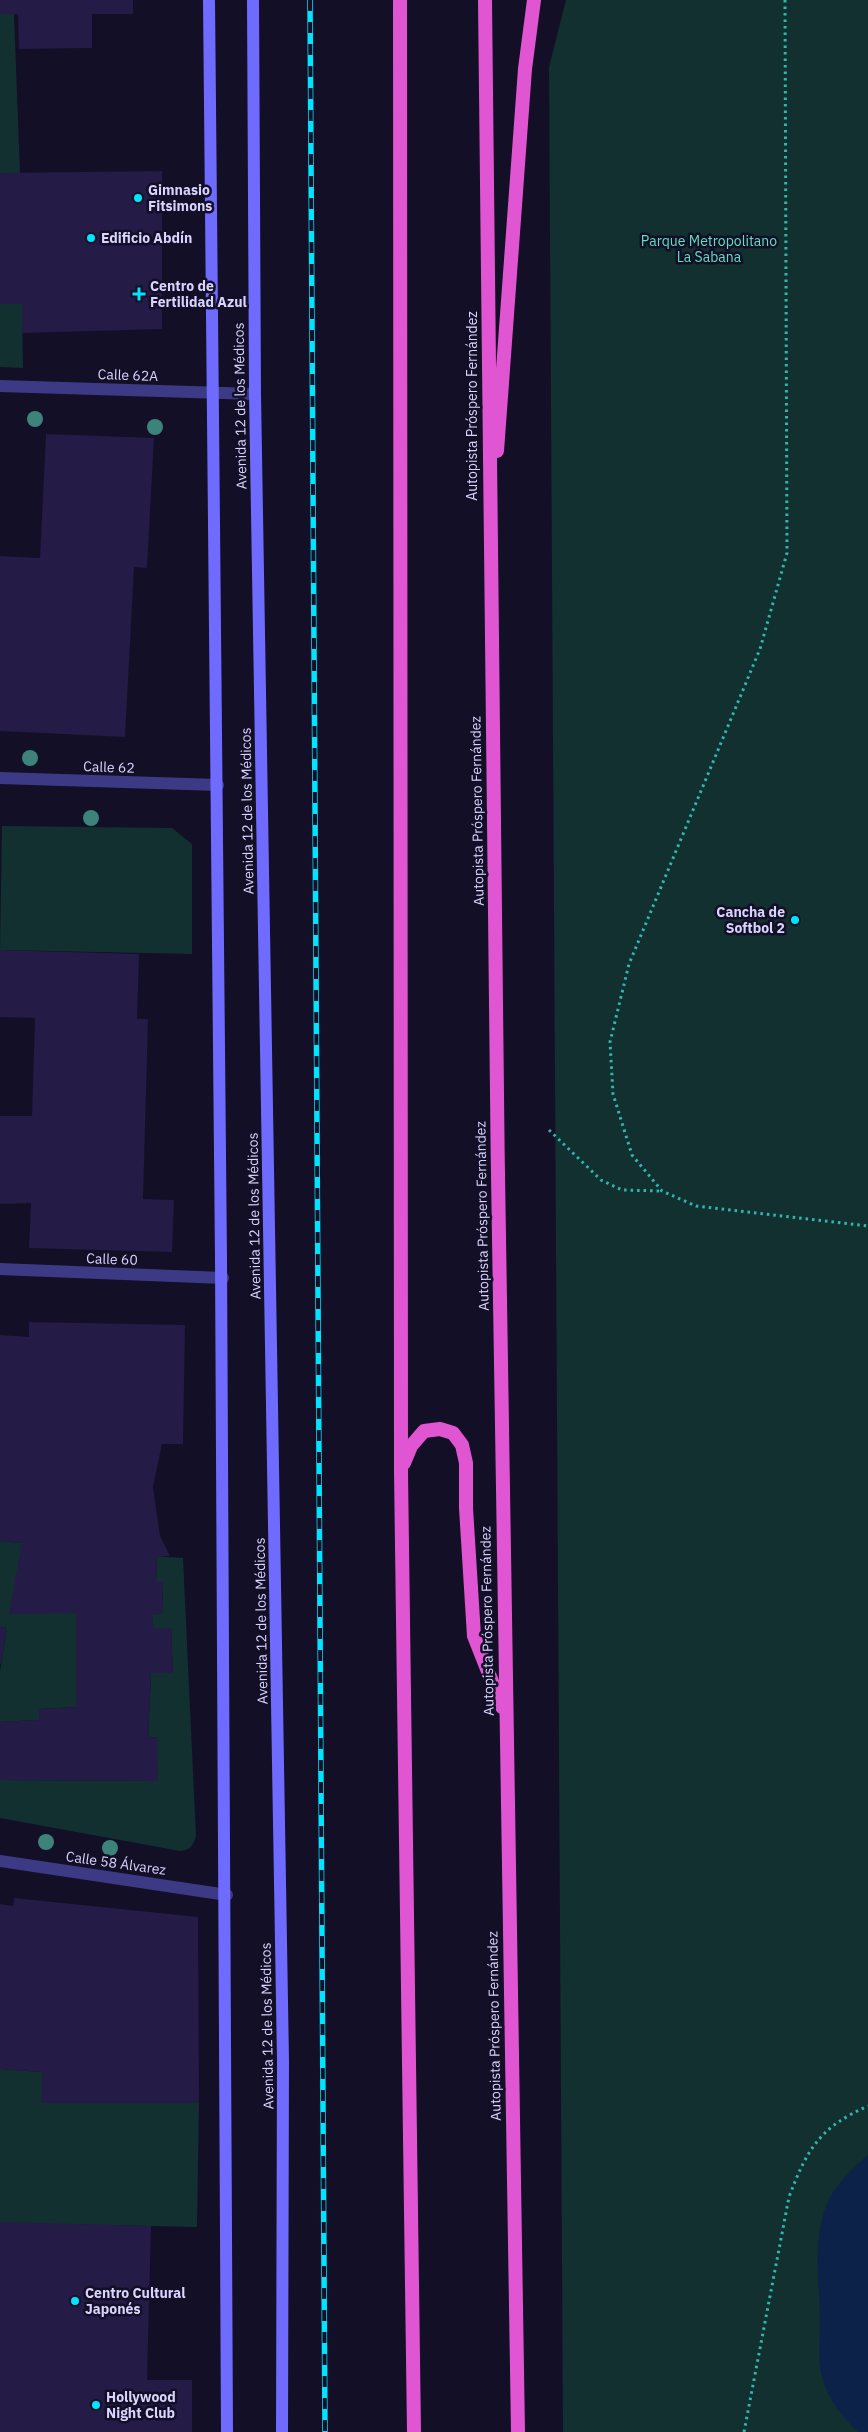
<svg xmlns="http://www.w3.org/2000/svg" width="868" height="2432" font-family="'IBM Plex Sans',sans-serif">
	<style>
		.green { fill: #12302f }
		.water { fill: #0c2248 }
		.building { fill: #241b47 }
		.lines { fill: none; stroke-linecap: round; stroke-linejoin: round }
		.path { stroke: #2fb8b0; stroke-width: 3; stroke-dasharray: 2.5 4; stroke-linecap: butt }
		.minor { stroke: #3d3a85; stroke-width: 12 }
		.secondary { stroke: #6f6bff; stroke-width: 12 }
		.trunk { stroke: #e055d1; stroke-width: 14 }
		.rail-casing { stroke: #00e5ff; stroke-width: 5.5 }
		.rail { stroke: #130f26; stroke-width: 4; stroke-dasharray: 11; stroke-linecap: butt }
		.tree { fill: #3d827b }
		.poi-dot { fill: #00e5ff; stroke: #130f26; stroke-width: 2 }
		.labels { text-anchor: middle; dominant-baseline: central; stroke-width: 5; stroke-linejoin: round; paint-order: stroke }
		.poi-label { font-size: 14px; font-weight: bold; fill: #d9d4ff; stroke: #130f26; text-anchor: start }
		.park-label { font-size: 14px; fill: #5fe0c0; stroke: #130f26 }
		.street-label { font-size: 14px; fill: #d9d4ff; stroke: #130f26 }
	</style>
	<rect width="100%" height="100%" fill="#130f26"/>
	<g class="green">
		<polygon points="566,0 868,0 868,2432 563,2432 549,67"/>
		<polygon points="0,14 14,14 20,173 0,173"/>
		<polygon points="0,304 22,304 23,368 0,367"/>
		<polygon points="2,826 172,828 192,844 192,954 0,950"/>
		<polygon points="0,1541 22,1543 76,1613 76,1707 39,1709 39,1720 0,1722 0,1671 7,1628 0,1627"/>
		<path d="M157,1556L183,1558L196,1836C193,1846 190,1850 180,1851L0,1818V1780L157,1781L156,1737L148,1738L151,1673H173L171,1629L153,1628V1614L162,1613L163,1582H156Z"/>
		<polygon points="0,2069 42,2072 42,2103 199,2103 197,2227 0,2223"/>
	</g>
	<path class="water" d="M868,2155V2432H858C844,2419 832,2404 825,2386C816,2363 820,2342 820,2318C819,2281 812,2240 827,2204C835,2184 852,2169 868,2155Z"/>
	<g class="building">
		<polygon points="0,0 133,0 133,14 92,14 92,48 19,49 18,14 0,14"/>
		<polygon points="162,171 162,329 22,333 22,304 0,304 0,173"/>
		<polygon points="46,434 154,438 147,568 134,567 125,737 0,731 0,556 40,558"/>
		<polygon points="0,950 139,954 137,1019 148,1019 143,1199 174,1200 172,1252 29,1248 31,1203 0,1204 0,1116 32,1116 35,1018 0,1017"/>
		<polygon points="29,1322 185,1325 183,1444 162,1444 153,1487 160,1536 170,1556 157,1556 156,1582 163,1582 162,1613 153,1614 153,1628 171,1628 173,1673 151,1673 148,1738 157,1737 158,1781 0,1780 0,1722 39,1720 39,1709 76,1707 76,1613 9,1614 22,1543 0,1541 0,1335 29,1337"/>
		<polygon points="0,1627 7,1628 1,1664 0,1664"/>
		<polygon points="14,1898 198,1917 199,2103 41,2103 42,2072 0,2069 0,1904 13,1906"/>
		<polygon points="0,2222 151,2226 147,2380 192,2380 192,2432 0,2432"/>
	</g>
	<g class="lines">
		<g class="path">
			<polyline points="785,0 787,553 760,649 629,964 610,1042 613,1094 632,1155 662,1191 696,1206 868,1226"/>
			<polyline points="549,1130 601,1180 622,1190 661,1191"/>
			<path d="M744,2432L789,2197C807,2149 820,2127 868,2106"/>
		</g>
		<g class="minor">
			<polyline points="0,386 255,394"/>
			<polyline points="0,778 218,785"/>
			<polyline points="0,1269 223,1278"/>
			<polyline points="0,1861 227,1895"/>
		</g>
		<g class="secondary">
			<path d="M209,0C216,811 227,1621 227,2432"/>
			<polyline points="253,0 255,394 283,2061 282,2432"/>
		</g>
		<g class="trunk">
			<polyline points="400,0 401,1472 414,2432"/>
			<path d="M485,0C492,811 503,1621 518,2432"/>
			<polyline points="497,451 525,69 534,0"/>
			<polyline points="404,1463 411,1446 424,1431 440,1429 453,1433 462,1445 466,1463 466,1508 474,1636 502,1707"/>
		</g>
		<g class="rail-casing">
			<polyline id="rail" points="310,0 325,2432"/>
		</g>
		<use href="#rail" class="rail"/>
	</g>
	<g class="tree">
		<circle cx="35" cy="419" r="8"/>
		<circle cx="155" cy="427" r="8"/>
		<circle cx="30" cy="758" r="8"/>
		<circle cx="91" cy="818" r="8"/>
		<circle cx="46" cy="1842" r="8"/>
		<circle cx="110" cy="1848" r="8"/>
	</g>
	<g class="poi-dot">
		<circle cx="138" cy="198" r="5"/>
		<circle cx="91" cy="238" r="5"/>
		<path d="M136.5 286.5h5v5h5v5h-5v5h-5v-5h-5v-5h5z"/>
		<circle cx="795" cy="920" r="5"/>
		<circle cx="75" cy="2301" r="5"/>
		<circle cx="96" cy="2405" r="5"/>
	</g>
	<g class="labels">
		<g class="poi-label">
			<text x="148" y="190">Gimnasio<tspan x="148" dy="16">Fitsimons</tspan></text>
			<text x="101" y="238">Edificio Abdín</text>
			<text x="150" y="286">Centro de<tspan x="150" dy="16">Fertilidad Azul</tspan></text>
			<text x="785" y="912" text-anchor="end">Cancha de<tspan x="785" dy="16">Softbol 2</tspan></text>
			<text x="85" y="2293">Centro Cultural<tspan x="85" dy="16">Japonés</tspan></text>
			<text x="106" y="2397">Hollywood<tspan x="106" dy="16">Night Club</tspan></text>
		</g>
		<g class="park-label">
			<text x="709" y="241">Parque Metropolitano<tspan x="709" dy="16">La Sabana</tspan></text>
		</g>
		<g class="street-label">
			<text transform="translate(128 375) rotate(2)">Calle 62A</text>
			<text transform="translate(240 406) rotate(-91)">Avenida 12 de los Médicos</text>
			<text transform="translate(472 406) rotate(-90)">Autopista Próspero Fernández</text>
			<text transform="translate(109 767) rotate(2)">Calle 62</text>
			<text transform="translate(247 811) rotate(-91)">Avenida 12 de los Médicos</text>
			<text transform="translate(477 811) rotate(-91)">Autopista Próspero Fernández</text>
			<text transform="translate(254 1216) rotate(-91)">Avenida 12 de los Médicos</text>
			<text transform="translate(482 1216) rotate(-91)">Autopista Próspero Fernández</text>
			<text transform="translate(112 1259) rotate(2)">Calle 60</text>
			<text transform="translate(261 1621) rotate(-91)">Avenida 12 de los Médicos</text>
			<text transform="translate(487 1621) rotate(-91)">Autopista Próspero Fernández</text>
			<text transform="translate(116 1863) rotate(8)">Calle 58 Álvarez</text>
			<text transform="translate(267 2026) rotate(-91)">Avenida 12 de los Médicos</text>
			<text transform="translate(494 2026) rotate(-91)">Autopista Próspero Fernández</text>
		</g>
	</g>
</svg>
